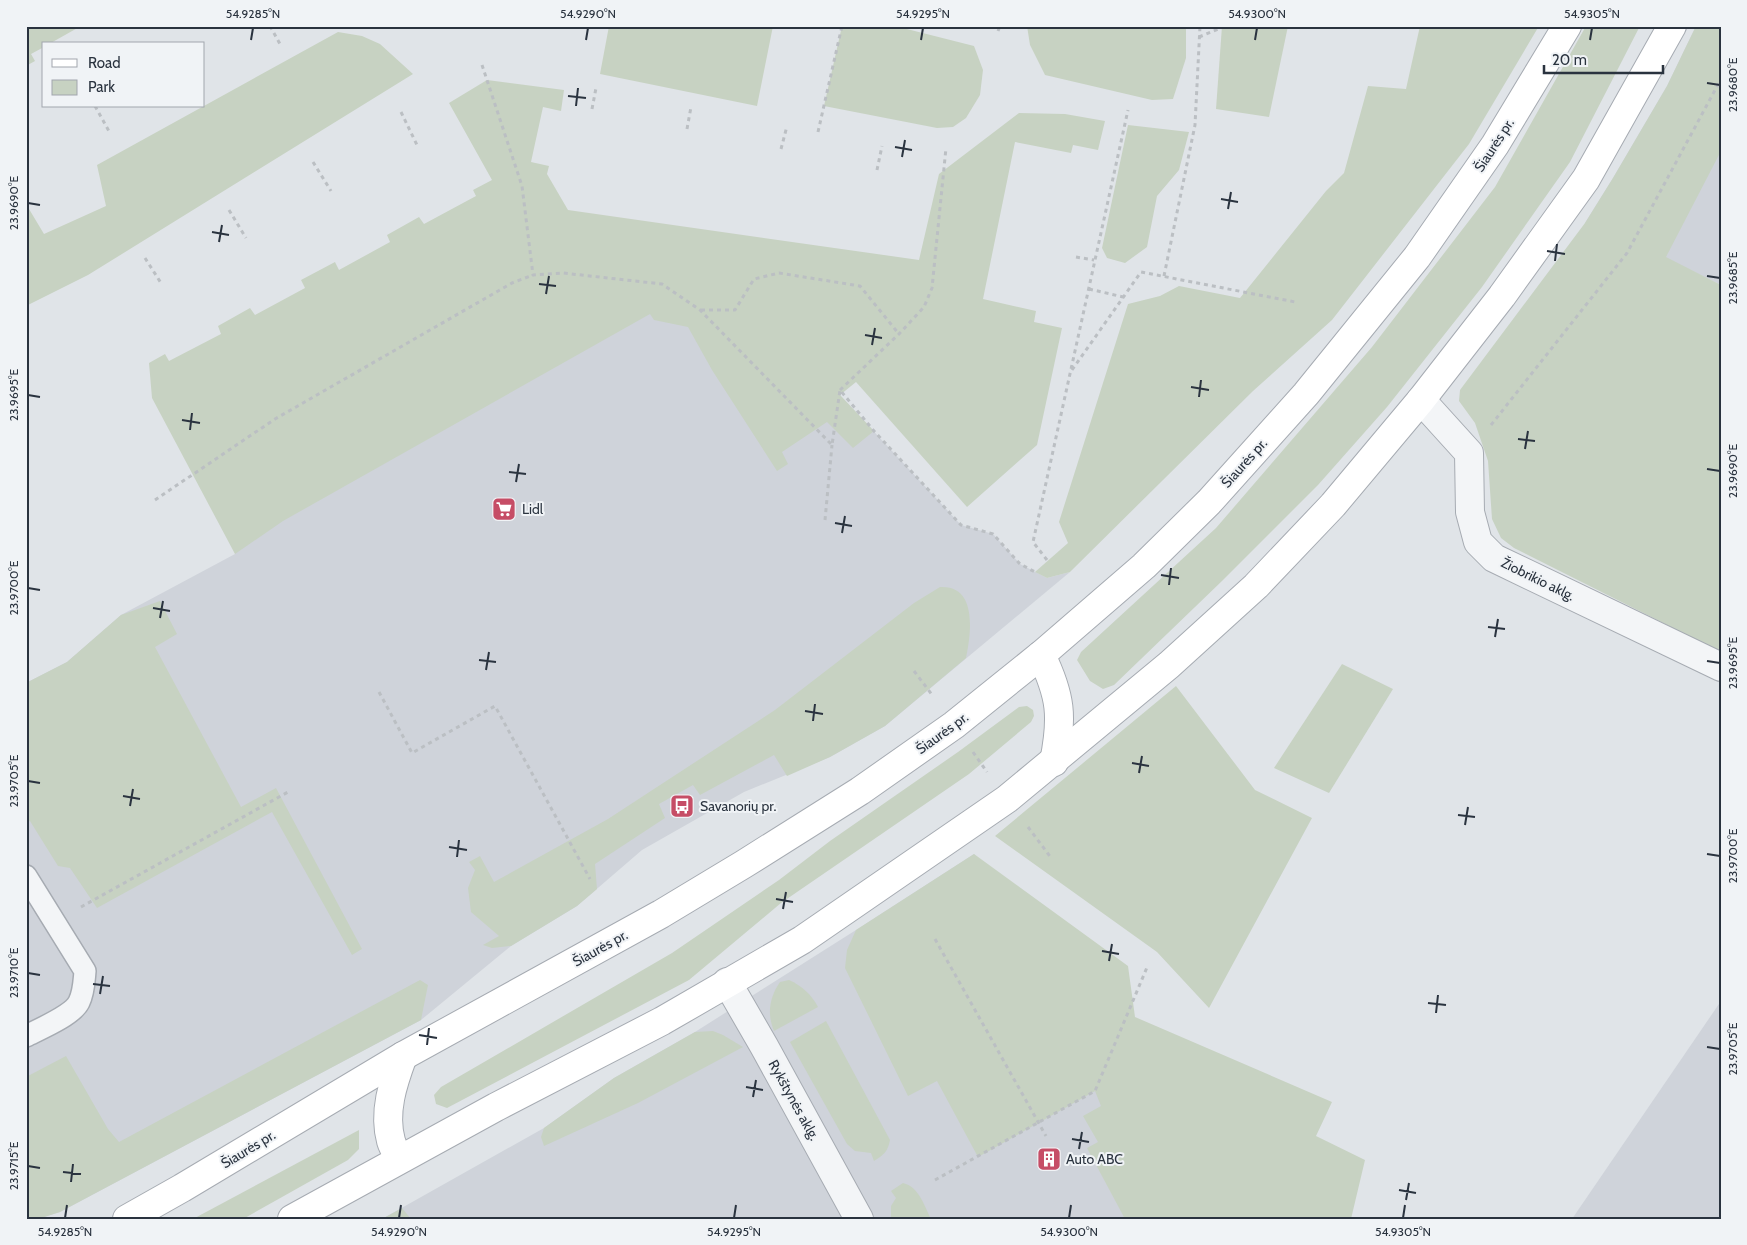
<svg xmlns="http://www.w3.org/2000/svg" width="1747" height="1245" font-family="Cabin,sans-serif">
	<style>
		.built { fill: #cfd3da }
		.green { fill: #c7d2c2 }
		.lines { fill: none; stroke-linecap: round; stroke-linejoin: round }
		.lane-casing { stroke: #a6abb2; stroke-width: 24 }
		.street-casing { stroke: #a6abb2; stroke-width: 30 }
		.secondary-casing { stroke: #a6abb2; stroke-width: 30 }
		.path { stroke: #bbbfc3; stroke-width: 3; stroke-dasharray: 4 4; stroke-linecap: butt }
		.lane { stroke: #f3f5f7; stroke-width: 21 }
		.street { stroke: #f3f5f7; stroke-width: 28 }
		.secondary { stroke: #fff; stroke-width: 28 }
		.ticks { fill: none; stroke: #2a333f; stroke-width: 2 }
		.labels { text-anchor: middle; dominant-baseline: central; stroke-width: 4; stroke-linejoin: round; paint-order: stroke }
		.street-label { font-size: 14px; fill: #2a333f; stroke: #f0f3f6 }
		.poi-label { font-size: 14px; fill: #2a333f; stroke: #f0f3f6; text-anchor: start }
		.neatline { fill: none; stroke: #2a333f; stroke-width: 2 }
		.ticks-label { font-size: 12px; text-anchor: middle; fill: #2a333f }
	</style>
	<rect width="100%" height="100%" fill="#e0e4e8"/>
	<g class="built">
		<polygon points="1696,26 1721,26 1721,285 1666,258 1585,223 1613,178 1667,86"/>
		<polygon points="512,283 756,305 961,525 993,534 1020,564 1047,578 1070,572 885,726 830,757 744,792 642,850 577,906 511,946 421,1020 60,1212 38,1219 26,1219 26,683 67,662 121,615 235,554 242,511"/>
		<polygon points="974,854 1286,1219 382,1219 544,1128 614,1078 695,1032 856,930"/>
		<polygon points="1721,1001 1721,1219 1572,1219"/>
	</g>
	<g class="green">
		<polygon points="26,26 81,26 49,44 44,44 44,47 31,54 35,61 26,66"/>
		<polygon points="609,26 773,26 757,106 600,74"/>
		<polygon points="842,26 895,26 974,46 983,70 980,95 966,118 953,127 937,128 824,106"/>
		<polygon points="1027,26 1186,26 1186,58 1173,99 1152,100 1045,75 1030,45"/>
		<polygon points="1222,26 1288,26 1269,117 1216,109"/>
		<polygon points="1420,26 1539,26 1469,144 1332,320 1253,391 1070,572 1047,578 1035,572 1068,543 1059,522 1128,304 1160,296 1179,286 1240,298 1326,191 1344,173 1368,86 1406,89"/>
		<polygon points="1586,26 1640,26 1570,162 1482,287 1387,407 1318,485 1222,581 1114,685 1103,689 1090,681 1077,660 1081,652 1216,528 1372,347 1495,187"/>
		<polygon points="1696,26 1721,26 1721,151 1666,257 1721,285 1721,652 1514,548 1501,538 1492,519 1488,461 1475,423 1459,401 1460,390 1585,223 1613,178 1667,86"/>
		<polygon points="338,32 362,36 380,44 413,74 88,275 26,306 26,204 44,234 106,206 97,165"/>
		<polygon points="487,80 564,90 561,111 543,107 531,162 549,166 547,174 568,210 919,260 939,174 1019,113 1065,114 1105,121 1098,150 1073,145 1071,153 1015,142 983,299 1036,311 1034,322 1062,328 1037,445 967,507 856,382 840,395 874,431 853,448 827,422 782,452 788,464 777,471 712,370 688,327 654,320 650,314 283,521 235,554 152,398 149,363 165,354 169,361 221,334 218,326 250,308 255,315 305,288 301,280 335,262 339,270 390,242 387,235 419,217 424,224 476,196 473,190 492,180 449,103"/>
		<polygon points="1128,125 1189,132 1179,170 1157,196 1147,247 1125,263 1107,258 1102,248"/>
		<path d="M940,587C978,585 971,634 966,658L885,726L830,757L787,776L774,755L700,795L693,785L659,804L665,818L595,864L597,889L577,906L511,946L492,948L483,945L499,936L471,912L468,888L475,870L469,862L480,856L494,882L608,819L775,710L914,603Z"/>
		<polygon points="160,601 177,634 155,647 241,807 276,788 362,949 352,955 272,812 97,908 70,868 58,866 30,821 26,823 26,683 67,662 121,615"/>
		<polygon points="1342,664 1393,689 1329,793 1274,768"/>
		<polygon points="1176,686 1255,790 1312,818 1209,1008 1157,952 995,836"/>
		<polygon points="1027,706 1033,710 1034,716 1031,722 969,774 781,903 689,980 447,1108 436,1104 434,1095 441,1087 672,953 779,880 830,841 958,752 1019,707"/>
		<polygon points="974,854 1128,966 1135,1017 1332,1102 1316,1136 1365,1160 1351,1219 1125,1219 1087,1148 1098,1142 1083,1116 1101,1106 1095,1091 978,1157 937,1081 908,1096 845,968 847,950 856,930"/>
		<polygon points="420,980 428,985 421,1020 60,1212 38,1219 26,1219 26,1077 66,1056 108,1129 119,1142"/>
		<path d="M789,980C802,986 811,994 818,1007L774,1031C767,1014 769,998 780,982Z"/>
		<path d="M826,1021L890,1140C888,1151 884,1155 874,1161L871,1153L855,1151L847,1144L790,1042Z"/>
		<polygon points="713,1031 723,1035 743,1047 638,1103 544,1146 541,1137 544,1128 614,1078 695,1032"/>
		<polygon points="359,1130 359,1149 348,1160 243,1219 193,1219"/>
		<path d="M903,1183C919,1187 924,1205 931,1219H891V1206L896,1198L891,1191Z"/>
		<polygon points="402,1208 411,1219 382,1219"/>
	</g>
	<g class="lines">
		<g class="lane-casing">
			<path id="lane" d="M26,876L85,971C84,981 84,992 79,1002C73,1015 40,1029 26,1036"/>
		</g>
		<g class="street-casing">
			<g id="street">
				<polyline points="1421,400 1469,453 1470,512 1478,542 1494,558 1721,667"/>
				<polyline points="727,982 764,1046 859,1219"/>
			</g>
		</g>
		<g class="secondary-casing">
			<g id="secondary">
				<path d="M1041,655C1061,696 1063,717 1054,762"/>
				<path d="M400,1159C397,1154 393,1148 391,1141C383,1112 393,1083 403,1056"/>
				<polyline points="127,1219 182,1188 403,1056 661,914 744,864 860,791 954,725 1041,655 1144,566 1209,502 1306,394 1417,257 1495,145 1567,26"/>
				<polyline points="292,1219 496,1107 662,1021 802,940 1007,799 1169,665 1256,586 1333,505 1421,400 1502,296 1586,179 1672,26"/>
			</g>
		</g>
		<g class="path">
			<polyline points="270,26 280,44"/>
			<polyline points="998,31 1000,26"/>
			<polyline points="1199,37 1226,26"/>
			<polyline points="482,65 522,186 533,275 563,273 662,284 700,310 832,445 840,390 874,431 961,525 993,534 1020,564 1035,572"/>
			<polyline points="95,106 110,133"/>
			<polyline points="592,109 596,88"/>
			<polyline points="401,112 417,145"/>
			<polyline points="687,129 691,107"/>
			<polyline points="818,132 842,26"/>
			<polyline points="781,149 787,126"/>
			<polyline points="313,162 331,191"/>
			<polyline points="877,170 882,146"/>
			<polyline points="229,210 246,238"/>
			<polyline points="1076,257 1094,260"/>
			<polyline points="145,258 161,283"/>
			<polyline points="1164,276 1195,125 1200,26"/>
			<polyline points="1089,289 1123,297"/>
			<polyline points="701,310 735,310 754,279 779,273 860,286 899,334"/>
			<polyline points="26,325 28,324"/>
			<polyline points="1072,370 1141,272 1295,302"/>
			<polyline points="840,390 899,334 924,307 932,288 946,148"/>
			<polyline points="1491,425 1627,253 1721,79"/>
			<polyline points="155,500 275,419 512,283 533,275"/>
			<polyline points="825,520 832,445"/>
			<polyline points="1047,560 1033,542 1128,110"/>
			<polyline points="914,671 933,696"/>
			<polyline points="379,692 412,753 495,706 590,879"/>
			<polyline points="973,752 987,772"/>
			<polyline points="1028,827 1052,859"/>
			<polyline points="81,907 288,792"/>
			<polyline points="935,939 1046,1136"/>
			<polyline points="935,1180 1095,1091 1148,965"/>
		</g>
		<use href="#lane" class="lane"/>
		<use href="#street" class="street"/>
		<use href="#secondary" class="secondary"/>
	</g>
	<path class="ticks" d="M251,40L253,28M586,40L588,28M921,40L923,28M1255,40L1257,28M1590,40L1592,28M1707,83L1720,85M568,96L586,98M576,106L578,88M895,147L912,150M902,157L905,140M1221,199L1238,202M28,203L40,205M1228,209L1231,192M212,232L229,235M219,242L222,225M1547,251L1565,254M1555,261L1557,244M1707,276L1720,278M539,284L556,286M546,294L549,276M865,335L882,338M872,345L875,328M1191,387L1209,390M28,395L40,397M1199,397L1201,380M182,420L200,423M190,430L192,413M1518,439L1535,441M1525,449L1528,431M1707,469L1720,471M509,472L526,474M516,482L519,464M835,523L852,526M842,533L845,516M1161,575L1179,578M1169,585L1171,568M28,588L40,590M153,608L170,611M160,618L163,601M1488,627L1505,629M1495,637L1498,619M479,660L496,662M1707,661L1720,663M486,670L489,652M805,711L823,714M813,721L815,704M1132,763L1149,766M1139,773L1142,756M28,781L40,783M123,796L140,799M130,806L133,789M1458,815L1475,817M1465,825L1468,807M449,847L467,850M1707,854L1720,856M457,857L459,840M776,899L793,902M783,909L786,892M1102,951L1119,954M1109,961L1112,944M28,973L40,975M93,984L110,986M100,994L103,976M1428,1003L1446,1005M1436,1013L1438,995M419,1035L437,1038M427,1045L429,1028M1707,1047L1720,1049M746,1087L763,1090M753,1097L756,1080M1072,1139L1089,1142M1079,1149L1082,1132M28,1166L40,1168M63,1172L81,1174M71,1182L73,1164M1399,1190L1416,1193M1406,1200L1409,1183M65,1218L67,1205M399,1218L401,1205M734,1218L736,1205M1069,1218L1071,1205M1403,1218L1405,1205"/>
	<defs>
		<g id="supermarket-square" transform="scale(1.25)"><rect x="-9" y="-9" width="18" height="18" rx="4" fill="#c64d66" stroke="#f0f3f6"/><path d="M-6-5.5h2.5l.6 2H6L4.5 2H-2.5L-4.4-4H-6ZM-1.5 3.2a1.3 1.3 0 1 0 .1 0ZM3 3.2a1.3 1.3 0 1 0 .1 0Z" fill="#fff"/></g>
		<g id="bus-square" transform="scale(1.25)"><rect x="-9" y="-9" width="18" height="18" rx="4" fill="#c64d66" stroke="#f0f3f6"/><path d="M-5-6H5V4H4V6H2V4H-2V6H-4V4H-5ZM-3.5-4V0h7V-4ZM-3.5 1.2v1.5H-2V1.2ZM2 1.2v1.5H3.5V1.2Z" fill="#fff"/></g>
		<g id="building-square" transform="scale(1.25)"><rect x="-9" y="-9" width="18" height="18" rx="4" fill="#c64d66" stroke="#f0f3f6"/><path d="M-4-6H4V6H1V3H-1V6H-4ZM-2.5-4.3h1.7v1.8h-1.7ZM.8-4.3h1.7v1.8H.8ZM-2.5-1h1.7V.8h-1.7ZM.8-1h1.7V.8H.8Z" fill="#fff"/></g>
	</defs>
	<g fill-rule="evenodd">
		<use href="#supermarket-square" x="504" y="509"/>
		<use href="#bus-square" x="682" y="806"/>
		<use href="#building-square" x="1049" y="1159"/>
	</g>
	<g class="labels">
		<g class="street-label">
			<text transform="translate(1494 145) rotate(-57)">Šiaurės pr.</text>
			<text transform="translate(1244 463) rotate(-48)">Šiaurės pr.</text>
			<text transform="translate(1538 579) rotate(26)">Žiobrikio aklg.</text>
			<text transform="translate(942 733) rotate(-36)">Šiaurės pr.</text>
			<text transform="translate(600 948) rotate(-29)">Šiaurės pr.</text>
			<text transform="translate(794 1100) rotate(61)">Rykštynės aklg.</text>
			<text transform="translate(248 1149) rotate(-31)">Šiaurės pr.</text>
		</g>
		<g class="poi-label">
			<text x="522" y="509">Lidl</text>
			<text x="700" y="806">Savanorių pr.</text>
			<text x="1066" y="1159">Auto ABC</text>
		</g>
	</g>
	<rect width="1747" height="1245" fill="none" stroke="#f0f3f6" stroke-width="55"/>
	<rect x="42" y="42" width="162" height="65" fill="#f0f3f6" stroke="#a1a6ad"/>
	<rect x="52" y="59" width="25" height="8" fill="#ffffff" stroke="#a1a6ad"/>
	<text x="88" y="68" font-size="15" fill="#2a333f">Road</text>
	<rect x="52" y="80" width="25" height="15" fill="#c7d2c2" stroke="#a1a6ad"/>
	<text x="88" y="92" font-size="15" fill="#2a333f">Park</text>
	<path d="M1544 65v8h119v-8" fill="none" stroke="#2a333f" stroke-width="2.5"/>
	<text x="1552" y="65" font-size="15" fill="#2a333f" stroke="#f0f3f6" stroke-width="4" paint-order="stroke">20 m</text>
	<rect x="28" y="28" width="1692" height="1190" class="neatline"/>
	<g class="ticks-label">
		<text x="253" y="18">54.9285°N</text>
		<text x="588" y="18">54.9290°N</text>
		<text x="923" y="18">54.9295°N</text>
		<text x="1257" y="18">54.9300°N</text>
		<text x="1592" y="18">54.9305°N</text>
		<text transform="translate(1733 85) rotate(-90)" y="4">23.9680°E</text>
		<text transform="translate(14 203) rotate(-90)" y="4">23.9690°E</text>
		<text transform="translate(1733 278) rotate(-90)" y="4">23.9685°E</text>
		<text transform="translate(14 395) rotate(-90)" y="4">23.9695°E</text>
		<text transform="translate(1733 471) rotate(-90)" y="4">23.9690°E</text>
		<text transform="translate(14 588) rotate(-90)" y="4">23.9700°E</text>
		<text transform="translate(1733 663) rotate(-90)" y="4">23.9695°E</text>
		<text transform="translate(14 781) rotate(-90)" y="4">23.9705°E</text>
		<text transform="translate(1733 856) rotate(-90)" y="4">23.9700°E</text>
		<text transform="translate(14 973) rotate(-90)" y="4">23.9710°E</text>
		<text transform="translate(1733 1049) rotate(-90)" y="4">23.9705°E</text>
		<text transform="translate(14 1166) rotate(-90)" y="4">23.9715°E</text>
		<text x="65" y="1236">54.9285°N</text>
		<text x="399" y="1236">54.9290°N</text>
		<text x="734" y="1236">54.9295°N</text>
		<text x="1069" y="1236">54.9300°N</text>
		<text x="1403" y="1236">54.9305°N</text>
	</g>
</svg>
